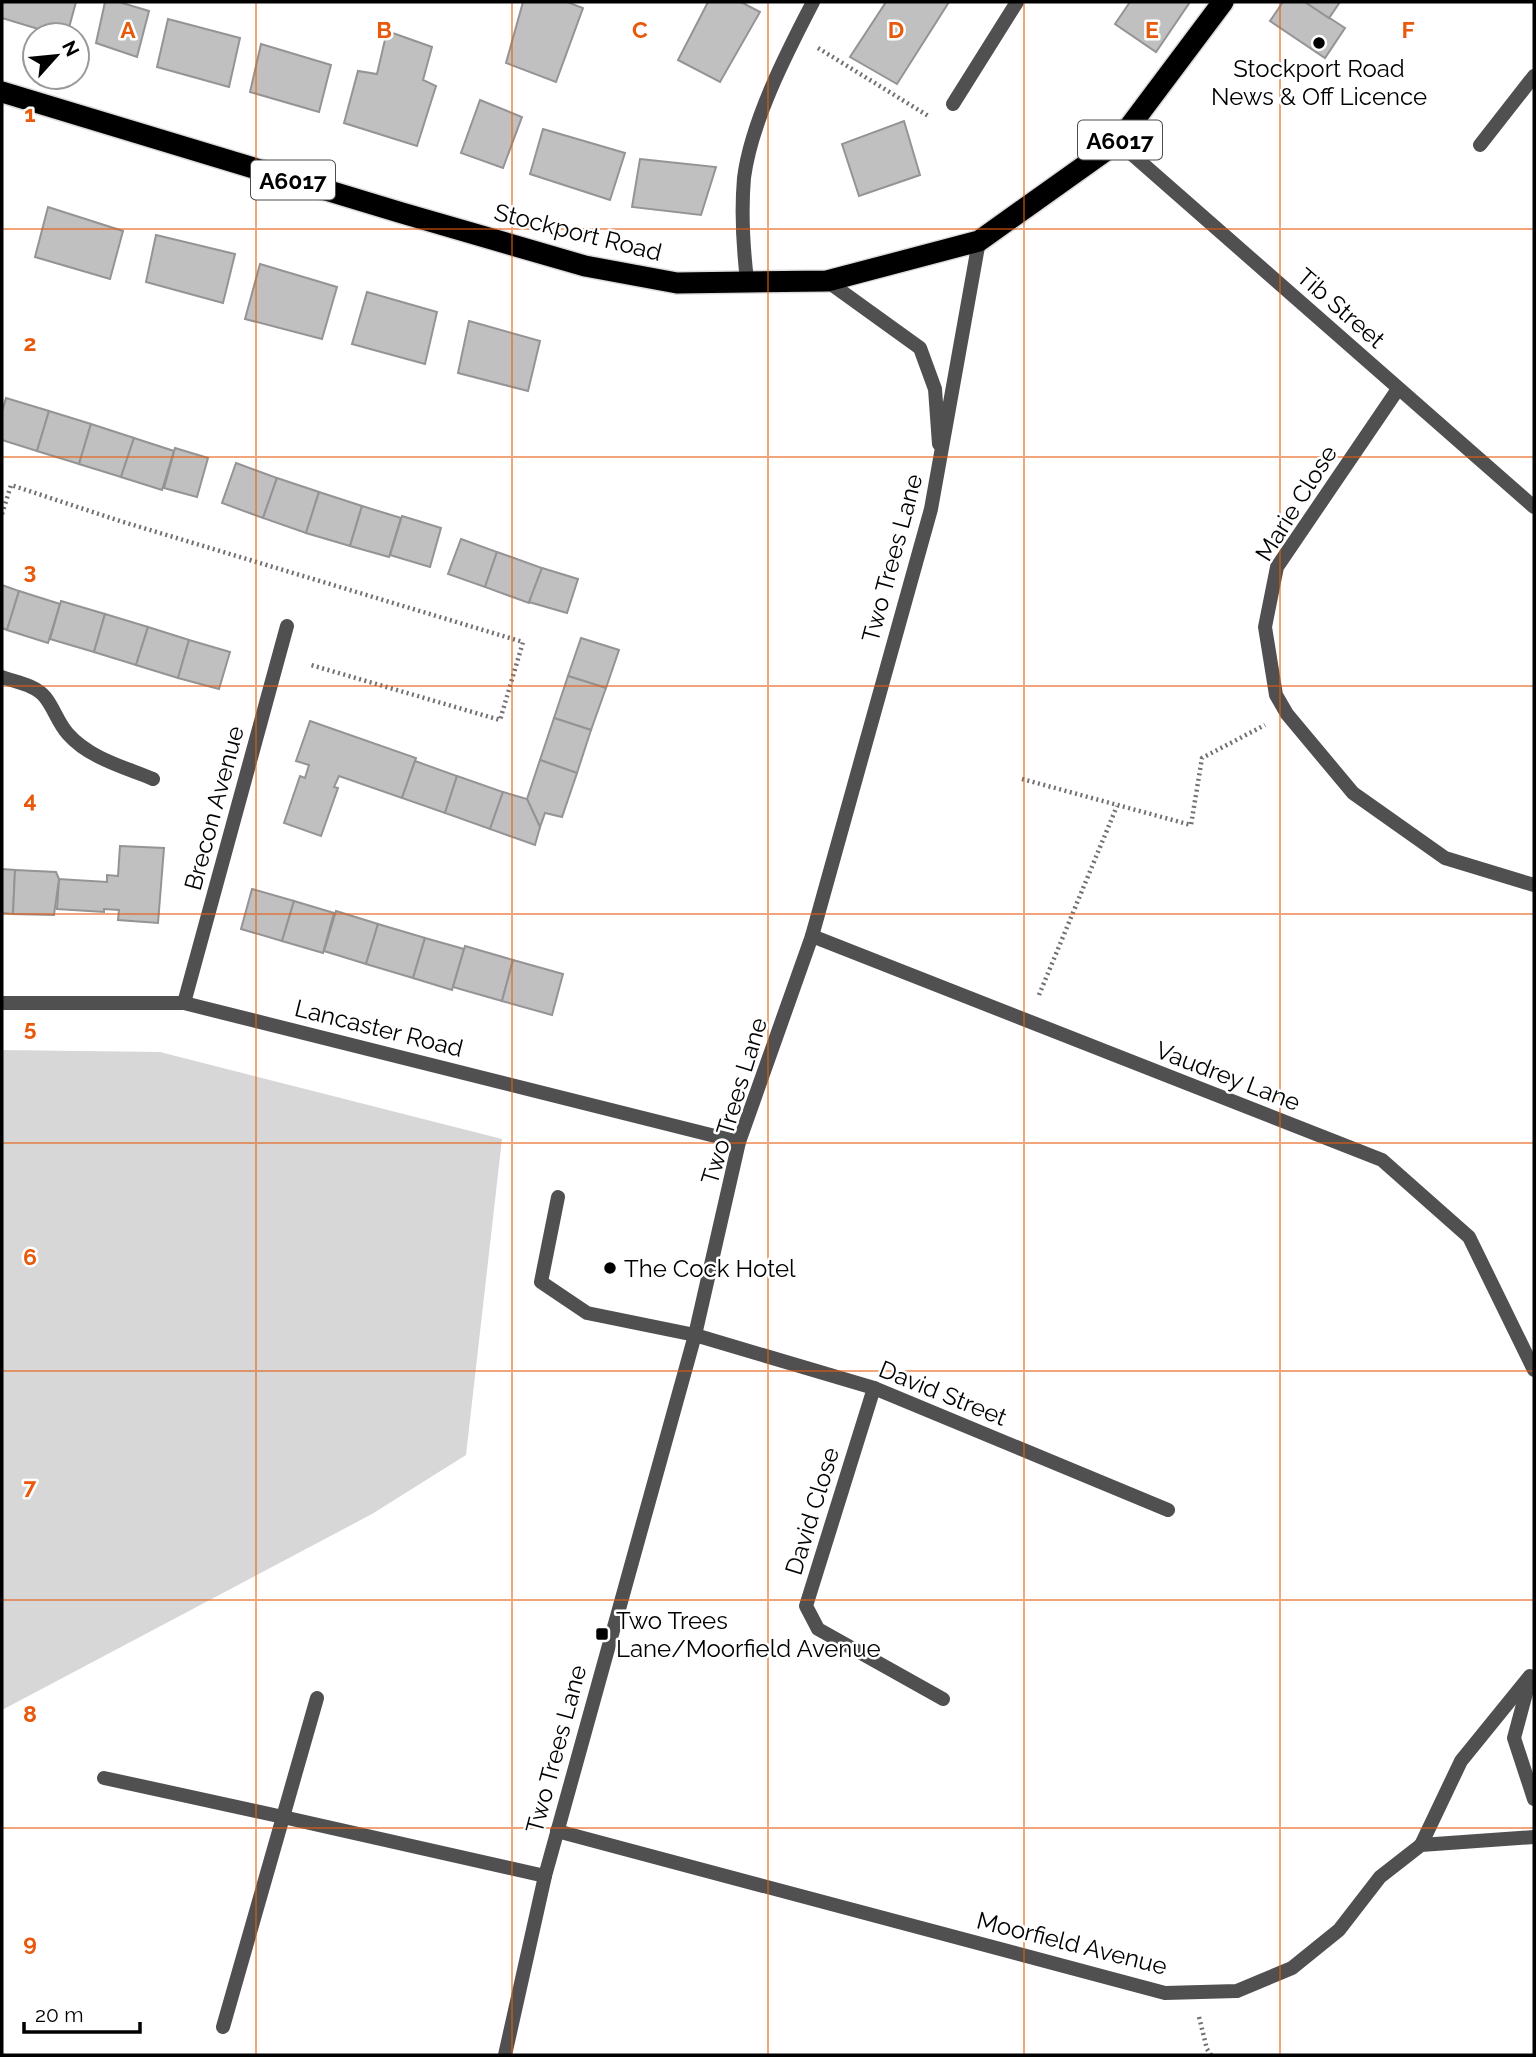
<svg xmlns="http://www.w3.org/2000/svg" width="1536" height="2057" font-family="Raleway,sans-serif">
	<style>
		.green { fill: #d7d7d7 }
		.building { fill: #c0c0c0; stroke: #949494; stroke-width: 2 }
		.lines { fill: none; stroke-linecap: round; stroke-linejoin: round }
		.highway-casing { stroke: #dbdbdb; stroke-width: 24 }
		.path { stroke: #727272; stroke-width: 4.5; stroke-dasharray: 2 3.5; stroke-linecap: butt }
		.lane { stroke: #505050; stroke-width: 14 }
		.street { stroke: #505050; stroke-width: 14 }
		.highway { stroke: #000; stroke-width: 21 }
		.grid { fill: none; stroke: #e8590c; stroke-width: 2; stroke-opacity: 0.55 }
		.poi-dot { fill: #000; stroke: #fff; stroke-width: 2.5 }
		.labels { text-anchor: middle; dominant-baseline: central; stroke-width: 5; stroke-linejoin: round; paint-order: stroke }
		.shield { fill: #fff; stroke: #4c4c4c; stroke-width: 2 }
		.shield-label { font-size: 23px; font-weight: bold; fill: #000 }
		.poi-label { font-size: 24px; fill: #000; stroke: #fff; text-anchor: start }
		.street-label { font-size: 24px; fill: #000; stroke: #fff }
		.grid-label { font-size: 23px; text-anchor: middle; font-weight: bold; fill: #e8590c; stroke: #fff; stroke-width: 5; stroke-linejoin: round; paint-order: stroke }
	</style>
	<rect width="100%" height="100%" fill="#fff"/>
	<polygon class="green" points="2,1050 160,1052 502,1139 466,1455 372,1514 2,1710"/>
	<g class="building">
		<polygon points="2,2 76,2 67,35 58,35 2,18"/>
		<polygon points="105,2 119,2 149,11 137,57 96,43"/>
		<polygon points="523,2 567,2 583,8 556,82 506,63"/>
		<polygon points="708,2 741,2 760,12 720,82 678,60"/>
		<polygon points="886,2 949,2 897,84 850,57"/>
		<polygon points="1130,2 1190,2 1156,52 1115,24"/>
		<polygon points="1283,2 1305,2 1345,28 1325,58 1270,21"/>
		<polygon points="1305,2 1340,2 1329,18"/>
		<polygon points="168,19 240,38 229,87 157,67"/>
		<polygon points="387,31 432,47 423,80 436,86 417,146 344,123 358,71 377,74"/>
		<polygon points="261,44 331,65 319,112 250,92"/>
		<polygon points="480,100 522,117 503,168 461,153"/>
		<polygon points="904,121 920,175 859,196 842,144"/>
		<polygon points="543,129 625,153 610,200 530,174"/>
		<polygon points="640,159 716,167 701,215 632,207"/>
		<polygon points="48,207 123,231 110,279 35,257"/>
		<polygon points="156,235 235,254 223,303 146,282"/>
		<polygon points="260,264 337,287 322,339 245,319"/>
		<polygon points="367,292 437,312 425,364 352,344"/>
		<polygon points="469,321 540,341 528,391 458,373"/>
		<polygon points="6,398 49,411 37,451 2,440 2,412"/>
		<polygon points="49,411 91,424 79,464 37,451"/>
		<polygon points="91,424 134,438 121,477 79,464"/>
		<polygon points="134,438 174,451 162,490 121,477"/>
		<polygon points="175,448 208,458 197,497 164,488"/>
		<polygon points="236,463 277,478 263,518 222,503"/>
		<polygon points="277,478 319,492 306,533 263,518"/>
		<polygon points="319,492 362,506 350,546 306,533"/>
		<polygon points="362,506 401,518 389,557 350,546"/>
		<polygon points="402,516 441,528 430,567 390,555"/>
		<polygon points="461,539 497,552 485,587 448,574"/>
		<polygon points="497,552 542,568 529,603 485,587"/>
		<polygon points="542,568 578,579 567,613 529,602"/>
		<polygon points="2,585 19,591 7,630 2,628"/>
		<polygon points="19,591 60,604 48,643 7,630"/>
		<polygon points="61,601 105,614 94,652 50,639"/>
		<polygon points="105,614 148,627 136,665 94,652"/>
		<polygon points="148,627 189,640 178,678 136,665"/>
		<polygon points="581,638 619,650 606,688 568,676"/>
		<polygon points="189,640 230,652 219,689 178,678"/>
		<polygon points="568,676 606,688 591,730 554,718"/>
		<polygon points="554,718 591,730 577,773 540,760"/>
		<polygon points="310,721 416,758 402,798 339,776 334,787 338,788 321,836 284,823 300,776 305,778 309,765 296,761"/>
		<polygon points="540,760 577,773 562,817 545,813 540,827 527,799"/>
		<polygon points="415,761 457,776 445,813 402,798"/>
		<polygon points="457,776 503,792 490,829 445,813"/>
		<polygon points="503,792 527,799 540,827 535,845 490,829"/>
		<polygon points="120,846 164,848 158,923 118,920 119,910 104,909 104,912 57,909 59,879 107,882 107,875 118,876"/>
		<polygon points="2,869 15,870 13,914 2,913"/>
		<polygon points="15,870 56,872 59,879 54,915 13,914"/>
		<polygon points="252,889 294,901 282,941 241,929"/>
		<polygon points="294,901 334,913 323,953 282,941"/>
		<polygon points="336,911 378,924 366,964 324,951"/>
		<polygon points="378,924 425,938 413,978 366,964"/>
		<polygon points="425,938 464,949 452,990 413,978"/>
		<polygon points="465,946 513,960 502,1001 453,987"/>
		<polygon points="513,960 563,974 552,1015 502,1001"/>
	</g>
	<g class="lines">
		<g class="highway-casing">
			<polyline id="highway" points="2,92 402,213 585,266 677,283 827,281 979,241 1118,142 1223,2"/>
		</g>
		<g class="path">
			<polyline points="818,48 930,117"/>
			<polyline points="2,514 11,485 120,521 523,642 500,720 311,665"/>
			<polyline points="1022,779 1191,825 1202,758 1265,725"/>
			<polyline points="1039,995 1117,806"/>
			<polyline points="1199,2017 1207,2049 1211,2055"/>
		</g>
		<g class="lane">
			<polyline points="953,104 1017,2"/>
			<path d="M2,677C15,682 36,685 45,697C54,708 58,723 68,734C89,758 124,767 153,779"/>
			<polyline points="558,1197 541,1282 587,1313 695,1335"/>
			<polyline points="104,1778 283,1817"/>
			<polyline points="223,2027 317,1698"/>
		</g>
		<g class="street">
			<polyline points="1118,142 1534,507"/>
			<polyline points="1480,145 1534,76"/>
			<path d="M747,280C743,246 741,212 744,178C751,122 787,52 813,2"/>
			<polyline points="827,281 920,348 935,389 939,444"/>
			<polyline points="1398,389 1277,567 1265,627 1276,695 1287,714 1353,793 1445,858 1534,885"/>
			<polyline points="812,936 1382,1160 1469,1237 1534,1370"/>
			<polyline points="2,1003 184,1003 739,1142"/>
			<polyline points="184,1003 287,626"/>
			<polyline points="695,1335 874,1388 1168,1510"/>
			<polyline points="874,1388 806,1606 818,1629 943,1699"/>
			<polyline points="1529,1682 1514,1738 1534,1799"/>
			<polyline points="283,1817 545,1876"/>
			<polyline points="557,1831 1165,1993 1237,1991 1292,1968 1339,1930 1380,1877 1421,1845 1534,1837"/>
			<polyline points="1421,1845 1461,1761 1530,1676"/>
			<polyline points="505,2055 545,1876 695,1335 739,1142 812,936 931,509 979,241"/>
		</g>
		<use href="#highway" class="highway"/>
	</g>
	<path class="grid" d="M256,2V2055M512,2V2055M768,2V2055M1024,2V2055M1280,2V2055M2,229H1534M2,457H1534M2,686H1534M2,914H1534M2,1143H1534M2,1371H1534M2,1600H1534M2,1828H1534"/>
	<g class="poi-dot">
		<circle cx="1319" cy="43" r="7"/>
		<circle cx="610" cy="1268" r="7"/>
		<rect x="595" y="1627" width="14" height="14" rx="3.5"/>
	</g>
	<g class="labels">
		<g class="shield">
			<rect x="1078" y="120.5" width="84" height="39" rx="5"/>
			<rect x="251" y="160.5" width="84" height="39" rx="5"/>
		</g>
		<g class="shield-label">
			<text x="1120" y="140">A6017</text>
			<text x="293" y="180">A6017</text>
		</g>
		<g class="poi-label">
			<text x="1319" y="68" text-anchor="middle">Stockport Road<tspan x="1319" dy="28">News &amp; Off Licence</tspan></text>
			<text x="624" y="1268">The Cock Hotel</text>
			<text x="616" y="1620">Two Trees<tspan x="616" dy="28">Lane/Moorfield Avenue</tspan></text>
		</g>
		<g class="street-label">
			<text transform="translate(578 232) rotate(14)">Stockport Road</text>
			<text transform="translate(1341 308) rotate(41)">Tib Street</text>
			<text transform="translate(1296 503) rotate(-58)">Marie Close</text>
			<text transform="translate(892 558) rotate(-75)">Two Trees Lane</text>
			<text transform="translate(214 808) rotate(-75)">Brecon Avenue</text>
			<text transform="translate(379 1028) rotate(14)">Lancaster Road</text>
			<text transform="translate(1228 1076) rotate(21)">Vaudrey Lane</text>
			<text transform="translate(734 1101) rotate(-73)">Two Trees Lane</text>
			<text transform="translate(943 1393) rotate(22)">David Street</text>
			<text transform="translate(812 1511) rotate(-73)">David Close</text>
			<text transform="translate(556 1749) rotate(-75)">Two Trees Lane</text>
			<text transform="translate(1072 1943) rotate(14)">Moorfield Avenue</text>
		</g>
	</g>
	<g class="grid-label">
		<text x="128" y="38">A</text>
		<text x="384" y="38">B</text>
		<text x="640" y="38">C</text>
		<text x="896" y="38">D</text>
		<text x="1152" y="38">E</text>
		<text x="1408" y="38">F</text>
		<text x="30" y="122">1</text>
		<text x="30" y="351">2</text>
		<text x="30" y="579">3</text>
		<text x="30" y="808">4</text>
		<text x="30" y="1036">5</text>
		<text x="30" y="1265">6</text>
		<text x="30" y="1494">7</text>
		<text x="30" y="1722">8</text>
		<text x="30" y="1951">9</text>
	</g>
	<rect width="1536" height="2057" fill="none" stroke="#000000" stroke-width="7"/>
	<g transform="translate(56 56) rotate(63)"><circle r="33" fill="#ffffff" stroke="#999999" stroke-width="2"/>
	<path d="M0-5L12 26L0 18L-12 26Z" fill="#000000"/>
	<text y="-10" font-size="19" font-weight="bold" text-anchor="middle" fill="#000000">N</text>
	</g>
	<path d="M24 2022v10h116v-10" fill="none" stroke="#000000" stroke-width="3.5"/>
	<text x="35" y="2022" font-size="21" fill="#000000" stroke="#ffffff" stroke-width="5" paint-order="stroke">20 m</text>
</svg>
